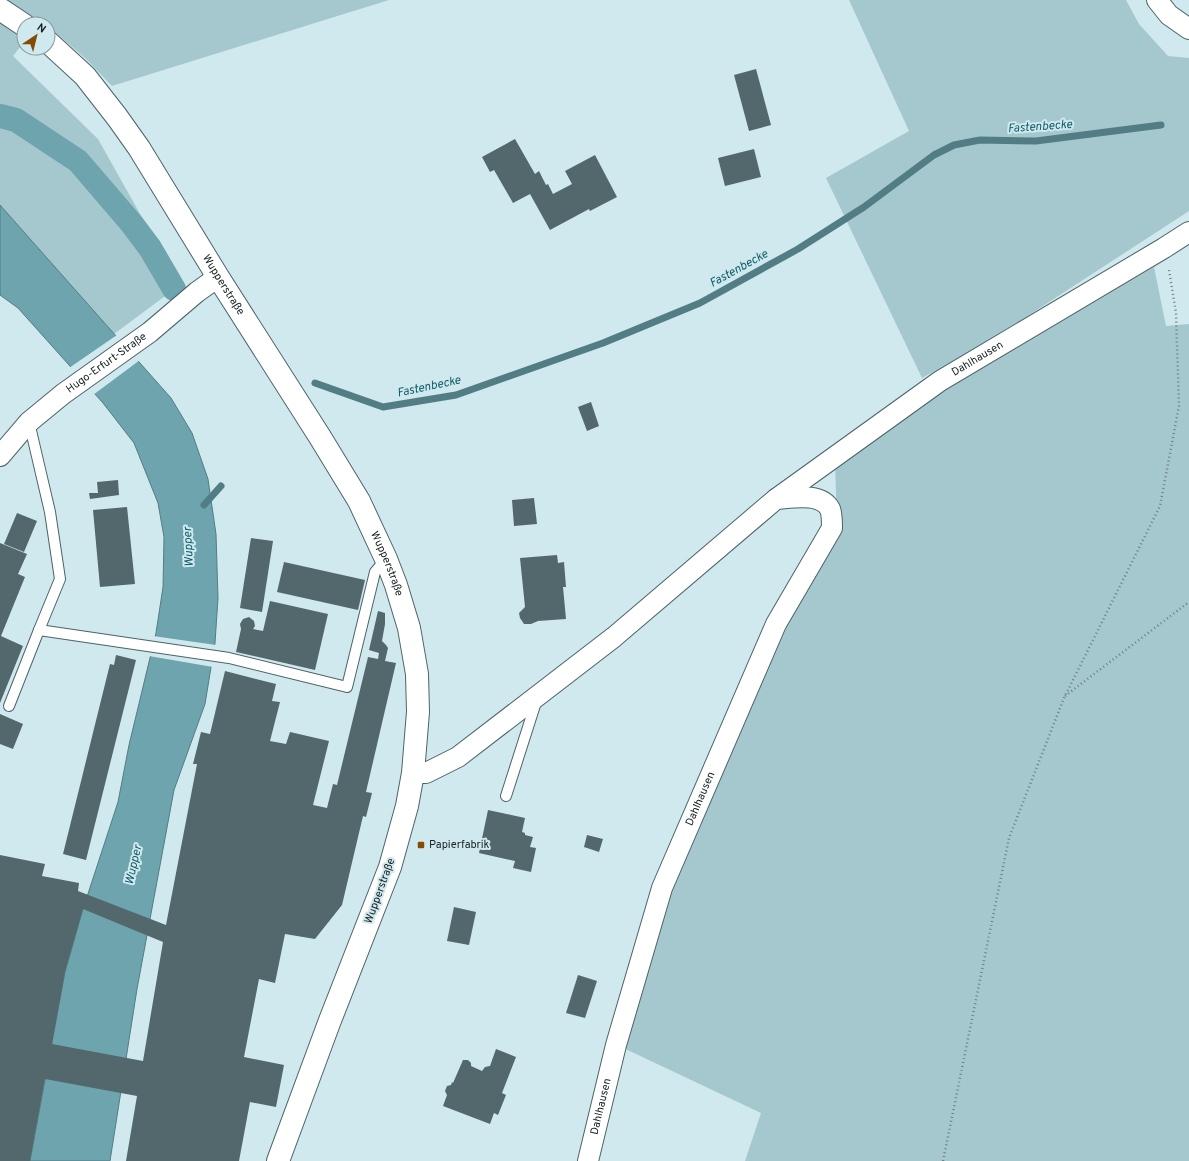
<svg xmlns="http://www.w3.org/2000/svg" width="1189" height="1161" font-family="Overpass,sans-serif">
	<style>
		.green { fill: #a5c8ce }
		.water { fill: #6da4ad; stroke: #537d84 }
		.pier { fill: #d0e9ee }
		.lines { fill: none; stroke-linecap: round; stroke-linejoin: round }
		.stream { stroke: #537d84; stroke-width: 7 }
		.canal { stroke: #6da4ad; stroke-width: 24 }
		.building { fill: #52686c; fill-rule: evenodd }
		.lane-casing { stroke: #4d6367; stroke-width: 12 }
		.street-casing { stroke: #4d6367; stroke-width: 22 }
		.secondary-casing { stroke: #4d6367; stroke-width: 24 }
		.path { stroke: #6e7f82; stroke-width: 2.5; stroke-dasharray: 1 3; stroke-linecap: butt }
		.lane { stroke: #fff; stroke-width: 10 }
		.street { stroke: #fff; stroke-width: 20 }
		.secondary { stroke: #fff; stroke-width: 22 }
		.poi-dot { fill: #864a06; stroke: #d0e9ee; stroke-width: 1.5 }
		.labels { text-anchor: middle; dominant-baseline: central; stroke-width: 4; stroke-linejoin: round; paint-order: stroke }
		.street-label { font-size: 11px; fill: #172123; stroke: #d0e9ee }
		.poi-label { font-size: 11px; fill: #172123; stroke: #d0e9ee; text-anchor: start }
		.water-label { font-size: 12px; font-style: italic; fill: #105d69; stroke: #d0e9ee }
	</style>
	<rect width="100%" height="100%" fill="#d0e9ee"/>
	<g class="green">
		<polygon points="0,0 389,0 112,86 86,59 48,26 48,24 42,20 38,24 24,24 24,42 13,56 98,139 180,285 114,334 0,205"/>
		<polygon points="849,0 1126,0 1139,24 1168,56 1189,58 1189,211 1000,334 922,378 826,178 909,131"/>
		<polygon points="1154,267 1166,326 1189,324 1189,1161 745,1161 761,1113 617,1045 665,885 778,626 837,527 835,460 931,399"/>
	</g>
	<polygon class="water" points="0,205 171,398 192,433 208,479 216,534 218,598 215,643 205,704 174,790 137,989 110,1161 30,1161 65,972 83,909 118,802 129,745 156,633 163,587 164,537 158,503 134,443 103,403 18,308 0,295"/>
	<g class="pier">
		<polygon points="117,335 140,360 93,395 69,368"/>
		<polygon points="153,636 216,645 213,667 149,656"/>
	</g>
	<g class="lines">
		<g class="stream">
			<polyline points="315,383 383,407 456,395 603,343 700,303 798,249 864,207 934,155 954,145 980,140 1036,141 1161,125"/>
			<polyline points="204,505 221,486"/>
		</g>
		<polyline class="canal" points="0,116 16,120 78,161 132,224 150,248 174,289"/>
	</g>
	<g class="building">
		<polygon points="756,69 771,125 749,131 734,75"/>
		<polygon points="515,139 535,174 539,171 546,185 548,184 553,194 572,184 565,171 595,155 617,197 590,211 589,209 550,230 530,194 513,203 494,170 490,172 482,157"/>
		<polygon points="754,149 761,177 725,186 718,158"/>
		<polygon points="591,402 599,426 587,431 578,407"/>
		<polygon points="118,480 119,495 90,499 89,493 98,493 97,482"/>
		<polygon points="534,498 537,524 514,526 512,500"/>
		<polygon points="127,507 135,584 100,587 93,510"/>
		<polygon points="17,513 37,521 24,552 4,544"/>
		<polygon points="251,538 273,541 262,612 240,608"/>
		<polygon points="0,543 27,554 18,574 25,577 1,636 23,646 0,703"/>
		<polygon points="557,555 558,563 564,562 566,587 563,587 566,619 538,621 531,624 524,624 520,618 519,613 525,607 520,558"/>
		<polygon points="284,562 365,580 358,610 277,592"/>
		<polygon points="270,601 328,614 315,670 236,652 241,629 240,624 243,619 249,617 254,621 255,626 253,629 263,631"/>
		<path d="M378,611L385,613V624L382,641L386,645L388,648L385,661L396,663L366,792L372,793L366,817L363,816L342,905L315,939L285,934L275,983L259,979L244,1057L284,1065L276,1107L250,1102L239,1161H126L137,1096L45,1079L30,1161H0V855L45,864L42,876L79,883L78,891L166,925L197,764H193L201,732L210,734L225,671L276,684L272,701L280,702L270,741L286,744L290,732L329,741L313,805L327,808L333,784L337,785L368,657L378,659L379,653L369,650ZM83,909L163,942L143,1061L52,1044L65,972Z"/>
		<polygon points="116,655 136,660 86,860 63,854 110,664 114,665"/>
		<polygon points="0,714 23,724 13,749 0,744"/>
		<polygon points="488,810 525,818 522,832 525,833 525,835 533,837 530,847 536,848 531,872 513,868 515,861 479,853"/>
		<polygon points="587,835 603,839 599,852 584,847"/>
		<polygon points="454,907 476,912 469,945 447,941"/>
		<polygon points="578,975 597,981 585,1018 566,1013"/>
		<polygon points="496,1049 516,1057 502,1093 506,1095 498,1115 494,1113 490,1124 443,1106 447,1095 445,1091 447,1086 451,1085 452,1082 453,1083 463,1060 468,1060 471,1063 471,1066 482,1071 485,1067 490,1066"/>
	</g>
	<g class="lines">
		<g class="lane-casing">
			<g id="lane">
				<polyline points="29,422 50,512 60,579 39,630 229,658 347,687 375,572 386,559"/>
				<polyline points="9,706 39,630"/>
				<polyline points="506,796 537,699"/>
			</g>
		</g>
		<g class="street-casing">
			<g id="street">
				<polyline points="1157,0 1169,15 1189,29"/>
				<path id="s1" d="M0,456L29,422L63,394L150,332L197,292L218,277"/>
				<path id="s2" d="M413,773H426L458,757L614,637L776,499L940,381L1164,248L1189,232"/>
				<path id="s3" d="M588,1161L616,1045L662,888L776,624L832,528C832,523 832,514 830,509C821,492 792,498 776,499"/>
			</g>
		</g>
		<g class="secondary-casing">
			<g id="secondary">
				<polyline points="0,9 24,25"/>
				<path id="s4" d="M48,42L85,76L117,117L139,148L218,277L320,437L359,501L386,559L396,585L409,628L417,674L418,712L413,773L407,806L390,867L329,1023L278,1161"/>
			</g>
		</g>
		<g class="path">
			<polyline points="1065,696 1189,602"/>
			<polyline points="943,1161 1009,838 1064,698 1160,506 1179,406 1176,313 1169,270"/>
		</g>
		<use href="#lane" class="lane"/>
		<use href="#street" class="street"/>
		<use href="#secondary" class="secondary"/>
	</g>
	<rect class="poi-dot" x="417" y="841" width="8" height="8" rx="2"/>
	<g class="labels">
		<g class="street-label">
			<text stroke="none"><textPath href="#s4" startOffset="301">Wupperstraße</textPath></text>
			<text stroke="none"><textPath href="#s2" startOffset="704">Dahlhausen</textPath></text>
			<text stroke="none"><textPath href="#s1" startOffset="142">Hugo-Erfurt-Straße</textPath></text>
			<text stroke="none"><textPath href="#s4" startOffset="625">Wupperstraße</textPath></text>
			<text stroke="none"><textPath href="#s3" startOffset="380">Dahlhausen</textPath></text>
			<text transform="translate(380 891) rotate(-70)">Wupperstraße</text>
			<text stroke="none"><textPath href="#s3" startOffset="56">Dahlhausen</textPath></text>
		</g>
		<g class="poi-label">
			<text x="429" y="845">Papierfabrik</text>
		</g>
		<g class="water-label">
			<text transform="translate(1040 127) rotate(-4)">Fastenbecke</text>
			<text transform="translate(739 269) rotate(-29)">Fastenbecke</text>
			<text transform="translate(429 387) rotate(-12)">Fastenbecke</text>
			<text transform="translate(189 547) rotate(-93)">Wupper</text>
			<text transform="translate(134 865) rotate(-77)">Wupper</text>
		</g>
	</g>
	<g transform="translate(36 36) rotate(35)"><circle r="19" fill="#d0e9ee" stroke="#86999d"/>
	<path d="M0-3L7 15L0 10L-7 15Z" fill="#864a06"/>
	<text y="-6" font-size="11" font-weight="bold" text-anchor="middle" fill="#172123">N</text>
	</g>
</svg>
